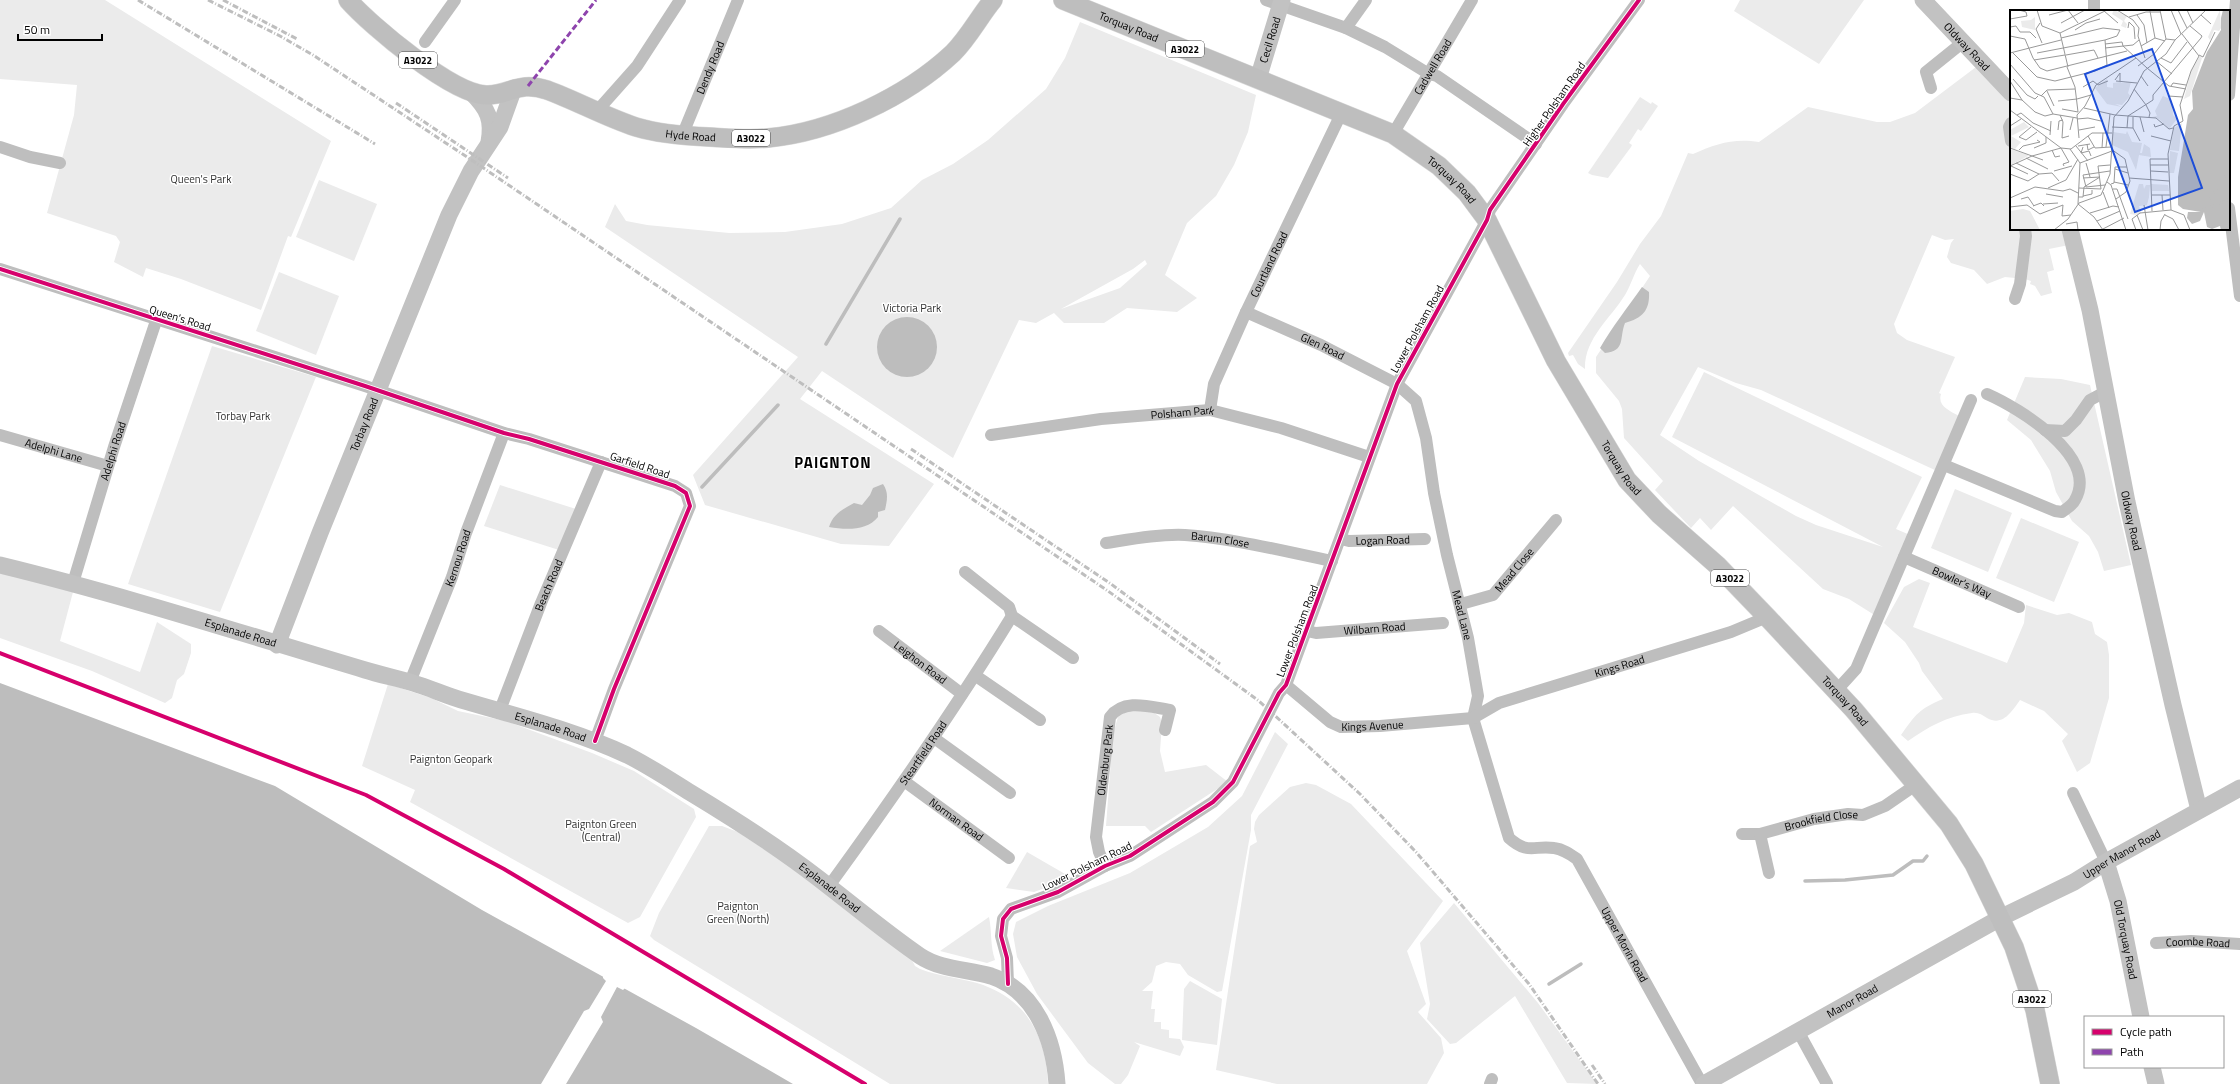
<svg xmlns="http://www.w3.org/2000/svg" width="2240" height="1084" font-family="'Titillium Web',sans-serif">
	<style>
		.green { fill: #ebebeb; fill-rule: evenodd }
		.water { fill: #bdbdbd }
		.pier { fill: #fff }
		.lines { fill: none; stroke-linecap: round; stroke-linejoin: round }
		.stream { stroke: #bdbdbd; stroke-width: 3.5 }
		.primary-casing { stroke: #dbdbdb; stroke-width: 20 }
		.street { stroke: #bebebe; stroke-width: 12 }
		.secondary { stroke: #c2c2c2; stroke-width: 17 }
		.primary { stroke: #bebebe; stroke-width: 19 }
		.rail { stroke: #bebebe; stroke-width: 3; stroke-dasharray: 6 2 1 2; stroke-linecap: butt }
		.quiet { stroke: #8e44ad; stroke-width: 3; stroke-dasharray: 6 3; stroke-linecap: butt }
		.cycleway-casing { stroke: #fff; stroke-width: 6 }
		.cycleway { stroke: #d6006c; stroke-width: 4 }
		.labels { text-anchor: middle; dominant-baseline: central; stroke-width: 3; stroke-linejoin: round; paint-order: stroke }
		.shield { fill: #fff; stroke: #4c4c4c; stroke-width: 1 }
		.shield-label { font-size: 10px; font-weight: bold; fill: #000 }
		.street-label { font-size: 11px; fill: #000; stroke: #fff }
		.park-label { font-size: 11px; fill: #313131; stroke: #fff }
		.district-label { font-size: 15px; font-weight: bold; letter-spacing: 1px; fill: #000; stroke: #fff }
		.inset-river { fill: none; stroke: #bdbdbd; stroke-width: 2 }
		.inset-road { fill: none; stroke: #999; stroke-width: 1 }
		.view { fill: #1d4ed8; fill-opacity: 0.15; stroke: #1d4ed8; stroke-width: 2 }
		.inset-edge { fill: none; stroke: #000; stroke-width: 2 }
	</style>
	<rect width="100%" height="100%" fill="#fff"/>
	<g class="green">
		<polygon points="0,0 105,0 331,141 291,237 288,236 261,310 181,279 146,268 143,277 114,262 120,242 116,236 47,213 74,115 77,85 0,79"/>
		<polygon points="1740,0 1864,0 1819,64 1734,11"/>
		<path d="M1080,22L1256,95L1248,132L1234,165L1216,196L1187,223L1165,275L1197,298L1177,312L1127,308L1104,323H1064L1054,313L1036,323L1019,320L953,458L822,371L800,399L934,484L889,546L841,544L705,505L693,475L798,357L605,227L615,204L626,221L647,225L729,233L785,232L842,224L891,208L922,180L953,164L988,140L1046,89L1065,58ZM1145,260L1147,264L1120,288L1061,309L1133,269Z"/>
		<path d="M1980,64L2011,97V229H2067L2069,245L2049,249L2054,270L2047,272L2052,293L2041,296L2035,286L2030,284L2031,281L2016,276L2015,278L2005,277L1987,284L1974,270L1951,263L1947,257L1951,243L1954,239L1945,240L1932,235L1894,324L1897,333L1907,340L1955,357L1939,393L1941,394C1937,406 1950,411 1959,416L1937,471L1761,390L1736,383L1698,367L1660,435L1699,461L1796,516L1816,525L1883,547L1672,437L1704,372L1922,477L1896,529L1910,535L1876,616L1849,599L1823,589L1733,506L1711,530L1700,518L1691,528L1655,490L1663,481L1624,438L1622,409L1619,401L1596,373V357L1650,276L1640,264C1634,273 1631,285 1625,295C1610,319 1584,339 1585,369L1578,364L1573,355L1569,356L1568,353L1617,282L1640,244L1661,216L1688,153L1693,154C1716,144 1733,138 1759,142L1808,107L1877,122H1890L1915,113Z"/>
		<polygon points="1640,97 1651,104 1652,102 1658,106 1641,131 1638,129 1629,143 1632,145 1631,147 1608,178 1592,175 1588,173"/>
		<polygon points="319,180 377,204 354,261 296,237"/>
		<polygon points="279,272 339,296 316,355 256,331"/>
		<polygon points="212,346 316,377 220,612 128,584"/>
		<polygon points="2025,377 2061,379 2090,385 2131,565 2104,571 2098,552 2089,536 2072,521 2056,492 2050,471 2031,440 2007,420"/>
		<polygon points="500,485 576,509 559,550 484,526"/>
		<polygon points="1955,489 2012,513 1988,572 1931,548"/>
		<polygon points="2021,518 2079,542 2054,602 1996,578"/>
		<polygon points="0,572 73,592 60,641 140,672 157,622 191,644 191,653 184,674 177,680 172,698 165,703 92,671 0,638"/>
		<path d="M1919,579L1930,583L1913,627L2007,663L2024,623L2026,605L2057,615L2069,613L2092,622L2095,634L2107,642L2109,655V698L2090,763L2077,772L2062,741L2068,734L2044,711L2020,700C2012,711 2003,727 1987,718C1982,715 1978,712 1972,713C1947,716 1928,727 1908,741L1901,735C1916,714 1919,709 1943,699L1922,671L1919,663L1905,642L1884,623L1904,587Z"/>
		<polygon points="388,684 431,698 458,711 506,721 592,753 634,771 694,809 696,817 640,917 628,923 410,802 415,790 362,766"/>
		<polygon points="1130,709 1153,712 1160,717 1162,723 1160,751 1165,772 1206,765 1228,782 1151,832 1145,826 1106,826 1113,734 1118,717"/>
		<polygon points="1275,732 1288,744 1251,815 1251,830 1222,991 1217,992 1188,975 1180,964 1166,962 1156,966 1152,982 1142,991 1153,991 1151,1009 1155,1009 1154,1022 1161,1022 1161,1029 1169,1030 1169,1038 1180,1039 1184,1047 1180,1056 1134,1042 1140,1046 1128,1075 1121,1084 1115,1084 1088,1063 1037,994 1017,957 1013,934 1016,922 1048,906 1130,873 1208,827 1242,796"/>
		<polygon points="1306,783 1316,785 1351,804 1443,901 1407,951 1426,1004 1418,1012 1441,1038 1444,1053 1427,1084 1277,1084 1216,1070 1250,846 1257,842 1254,829 1255,822 1259,815 1290,787"/>
		<path d="M709,826H722L738,832L818,885L911,958L915,966L920,969C939,976 959,978 977,983C1026,998 1046,1035 1048,1084H890L654,940L650,936L659,913Z"/>
		<polygon points="1027,852 1072,878 1034,892 1006,888"/>
		<polygon points="1454,903 1538,1003 1597,1084 1567,1083 1515,996 1456,1043 1450,1044 1427,1019 1430,1004 1420,943"/>
		<path d="M989,917C992,931 990,945 995,960L987,963L940,951Z"/>
		<polygon points="1190,981 1222,999 1217,1045 1182,1040 1184,989"/>
	</g>
	<g class="water">
		<path d="M1642,287L1649,292C1650,311 1642,318 1625,323C1619,338 1626,351 1605,353L1600,348C1612,327 1628,307 1642,287Z"/>
		<circle cx="907" cy="347" r="30"/>
		<path d="M883,484C889,493 887,500 885,510L878,512V517C867,531 846,530 829,527C833,514 843,509 854,503L862,505L870,495L873,488Z"/>
		<polygon points="0,683 275,786 482,910 696,1028 793,1084 0,1084"/>
	</g>
	<polygon class="pier" points="603,975 626,987 623,990 617,987 601,1017 603,1022 566,1084 541,1084 584,1011 589,1009 606,981 603,978"/>
	<g class="lines">
		<g class="stream">
			<polyline points="826,344 900,219"/>
			<polyline points="702,487 778,405"/>
			<polyline points="1805,881 1845,880 1893,875 1913,861 1923,861 1927,856"/>
			<polyline points="1549,984 1581,964"/>
		</g>
		<g class="primary-casing">
			<g id="primary">
				<path id="s29" d="M348,0C371,26 452,94 486,95C509,96 518,80 547,90C577,101 605,117 636,127C659,134 685,136 709,137C728,138 748,140 768,138C832,132 906,97 953,53C969,37 979,17 993,0"/>
				<path id="s30" d="M1063,0L1393,134L1439,166L1467,193L1487,220L1556,361L1627,480L1659,514L1718,566L1767,617L1854,710L1949,824L1974,864L2014,947L2035,1010L2050,1084"/>
			</g>
		</g>
		<g class="street">
			<polyline points="1266,0 1346,28 1385,47 1429,74 1437,76 1536,144"/>
			<polyline points="2094,11 2094,0"/>
			<polyline points="1346,28 1366,0"/>
			<polyline points="425,42 455,0"/>
			<polyline points="1931,88 1926,72 1962,43"/>
			<polyline points="2229,95 2236,0"/>
			<polyline points="597,111 637,66 680,0"/>
			<polyline points="2011,123 2009,127 2011,141"/>
			<path id="s1" d="M1393,134L1472,0"/>
			<path id="s2" d="M682,136L738,0"/>
			<polyline points="0,147 30,157 60,163"/>
			<polyline points="2229,208 2240,296"/>
			<polyline points="0,269 365,386 504,433 529,439 638,474 675,486 686,493 690,506 614,689 595,741"/>
			<polyline points="2015,299 2020,284 2026,236 2025,229"/>
			<path id="s3" d="M1246,312L1321,345L1397,384L1416,401L1426,438L1434,493L1447,555L1468,638L1478,696L1473,718L1509,838C1528,855 1534,845 1554,848C1563,849 1570,854 1577,859L1702,1084"/>
			<path id="s4" d="M1210,410L1214,384L1246,312L1341,114"/>
			<polyline points="2045,430 2065,431 2076,420 2090,400 2105,392"/>
			<path id="s5" d="M0,435L108,466"/>
			<path id="s6" d="M991,435L1101,419L1210,410L1281,428L1369,457"/>
			<path d="M1944,465L2055,511L2062,512C2066,509 2073,505 2075,500C2100,457 2019,408 1987,394"/>
			<path id="s7" d="M1341,539L1349,541L1425,539"/>
			<path id="s8" d="M1106,543C1132,539 1159,534 1185,535C1233,538 1286,552 1332,561"/>
			<path id="s9" d="M1904,557L2019,607"/>
			<polyline points="965,572 1009,607 1012,616 1073,658"/>
			<path id="s10" d="M73,583L114,447L156,321"/>
			<path id="s11" d="M1461,604L1493,595L1556,520"/>
			<path id="s12" d="M879,631L962,694"/>
			<path id="s13" d="M1307,631L1316,633L1443,623"/>
			<polyline points="976,676 1040,720"/>
			<path id="s14" d="M410,682L452,577L466,533L504,433"/>
			<path id="s15" d="M1286,685L1330,722L1341,727L1380,726L1473,718L1499,703L1731,632L1767,617"/>
			<polyline points="1836,691 1856,669 1971,400"/>
			<path id="s16" d="M500,710L541,603L601,462"/>
			<polyline points="934,738 1010,793"/>
			<path id="s17" d="M904,781L1009,858"/>
			<polyline points="2073,793 2106,862"/>
			<path id="s18" d="M1742,834H1760L1814,819L1848,814L1863,815L1885,806L1917,784"/>
			<polyline points="1760,834 1769,873"/>
			<path id="s19" d="M1105,866L1099,852L1096,837L1110,717C1124,698 1150,707 1170,710L1165,730"/>
			<path id="s20" d="M829,886C893,798 955,709 1012,616"/>
			<path id="s21" d="M2156,943L2191,941L2240,944"/>
			<polyline points="1008,984 1007,958 1001,936 1003,919 1011,909 1058,892 1105,866 1130,856 1213,802 1233,782 1279,693 1286,685 1397,384 1487,220 1490,210 1563,104 1639,0"/>
			<polyline points="1798,1031 1827,1084"/>
			<polyline points="1490,1084 1492,1079"/>
		</g>
		<g class="secondary">
			<path id="s22" d="M1923,0L2011,93"/>
			<path id="s23" d="M1258,79L1282,0"/>
			<path d="M472,93C488,109 493,120 489,142"/>
			<path id="s24" d="M2070,229L2090,310L2127,502L2173,705L2199,810"/>
			<path id="s25" d="M0,565C123,595 244,634 365,670C381,675 397,678 413,683C430,688 447,696 465,701C519,717 576,731 627,755C649,766 670,780 691,793C734,819 778,847 818,878C852,904 885,932 920,956C941,970 968,969 991,976C1036,991 1054,1040 1057,1084"/>
			<path id="s26" d="M277,645L320,533L449,215L471,171L500,127L514,88"/>
			<path id="s27" d="M2106,862L2118,901L2141,1017"/>
			<polyline points="2152,1067 2156,1084"/>
			<path id="s28" d="M1704,1084L2002,917L2074,882L2106,862L2240,788"/>
		</g>
		<use href="#primary" class="primary"/>
		<g class="rail">
			<polyline points="138,0 375,144"/>
			<polyline points="208,0 280,36 313,55 476,163 1108,591 1259,701 1360,794 1416,852 1529,984 1598,1084"/>
			<polyline points="223,0 297,39"/>
			<polyline points="396,103 508,178"/>
			<polyline points="911,449 1111,584 1220,664"/>
			<polyline points="1592,1065 1605,1084"/>
		</g>
		<polyline class="quiet" points="528,86 596,0"/>
		<g class="cycleway-casing">
			<g id="cycleway">
				<polyline points="0,269 365,386 504,433 529,439 638,474 675,486 686,493 690,506 614,689 595,741"/>
				<polyline points="0,653 366,795 504,869 865,1084"/>
				<polyline points="1008,984 1007,958 1001,936 1003,919 1011,909 1058,892 1105,866 1130,856 1213,802 1233,782 1279,693 1286,685 1397,384 1487,220 1490,210 1563,104 1639,0"/>
			</g>
		</g>
		<use href="#cycleway" class="cycleway"/>
	</g>
	<g class="labels">
		<g class="shield">
			<rect x="1166" y="41" width="38" height="16" rx="3"/>
			<rect x="399" y="52" width="38" height="16" rx="3"/>
			<rect x="732" y="130" width="38" height="16" rx="3"/>
			<rect x="1711" y="570" width="38" height="16" rx="3"/>
			<rect x="2013" y="991" width="38" height="16" rx="3"/>
		</g>
		<g class="shield-label">
			<text x="1185" y="49">A3022</text>
			<text x="418" y="60">A3022</text>
			<text x="751" y="138">A3022</text>
			<text x="1730" y="578">A3022</text>
			<text x="2032" y="999">A3022</text>
		</g>
		<g class="street-label">
			<text stroke="none"><textPath href="#s30" startOffset="71">Torquay Road</textPath></text>
			<text stroke="none"><textPath href="#s23" startOffset="41">Cecil Road</textPath></text>
			<text stroke="none"><textPath href="#s22" startOffset="64">Oldway Road</textPath></text>
			<text stroke="none"><textPath href="#s1" startOffset="78">Cadwell Road</textPath></text>
			<text stroke="none"><textPath href="#s2" startOffset="74">Dendy Road</textPath></text>
			<text transform="translate(1554 104) rotate(-55)">Higher Polsham Road</text>
			<text stroke="none"><textPath href="#s29" startOffset="384">Hyde Road</textPath></text>
			<text stroke="none"><textPath href="#s30" startOffset="431">Torquay Road</textPath></text>
			<text stroke="none"><textPath href="#s4" startOffset="158">Courtland Road</textPath></text>
			<text transform="translate(180 318) rotate(17)">Queen's Road</text>
			<text transform="translate(1417 329) rotate(-61)">Lower Polsham Road</text>
			<text stroke="none"><textPath href="#s3" startOffset="84">Glen Road</textPath></text>
			<text stroke="none"><textPath href="#s6" startOffset="193">Polsham Park</textPath></text>
			<text stroke="none"><textPath href="#s26" startOffset="237">Torbay Road</textPath></text>
			<text stroke="none"><textPath href="#s5" startOffset="56">Adelphi Lane</textPath></text>
			<text stroke="none"><textPath href="#s10" startOffset="138">Adelphi Road</textPath></text>
			<text transform="translate(640 465) rotate(18)">Garfield Road</text>
			<text stroke="none"><textPath href="#s30" startOffset="767">Torquay Road</textPath></text>
			<text stroke="none"><textPath href="#s24" startOffset="298">Oldway Road</textPath></text>
			<text stroke="none"><textPath href="#s8" startOffset="115">Barum Close</textPath></text>
			<text stroke="none"><textPath href="#s7" startOffset="42">Logan Road</textPath></text>
			<text stroke="none"><textPath href="#s14" startOffset="133">Kernou Road</textPath></text>
			<text stroke="none"><textPath href="#s11" startOffset="66">Mead Close</textPath></text>
			<text stroke="none"><textPath href="#s9" startOffset="63">Bowler's Way</textPath></text>
			<text stroke="none"><textPath href="#s16" startOffset="134">Beach Road</textPath></text>
			<text stroke="none"><textPath href="#s3" startOffset="412">Mead Lane</textPath></text>
			<text stroke="none"><textPath href="#s13" startOffset="68">Wilbarn Road</textPath></text>
			<text transform="translate(1297 631) rotate(-69)">Lower Polsham Road</text>
			<text stroke="none"><textPath href="#s25" startOffset="250">Esplanade Road</textPath></text>
			<text stroke="none"><textPath href="#s12" startOffset="52">Leighon Road</textPath></text>
			<text stroke="none"><textPath href="#s15" startOffset="358">Kings Road</textPath></text>
			<text stroke="none"><textPath href="#s30" startOffset="1091">Torquay Road</textPath></text>
			<text stroke="none"><textPath href="#s15" startOffset="101">Kings Avenue</textPath></text>
			<text stroke="none"><textPath href="#s25" startOffset="574">Esplanade Road</textPath></text>
			<text stroke="none"><textPath href="#s20" startOffset="163">Steartfield Road</textPath></text>
			<text stroke="none"><textPath href="#s19" startOffset="108">Oldenburg Park</textPath></text>
			<text stroke="none"><textPath href="#s17" startOffset="65">Norman Road</textPath></text>
			<text stroke="none"><textPath href="#s18" startOffset="81">Brookfield Close</textPath></text>
			<text stroke="none"><textPath href="#s28" startOffset="477">Upper Manor Road</textPath></text>
			<text transform="translate(1087 866) rotate(-26)">Lower Polsham Road</text>
			<text stroke="none"><textPath href="#s25" startOffset="898">Esplanade Road</textPath></text>
			<text stroke="none"><textPath href="#s27" startOffset="80">Old Torquay Road</textPath></text>
			<text stroke="none"><textPath href="#s21" startOffset="42">Coombe Road</textPath></text>
			<text stroke="none"><textPath href="#s3" startOffset="814">Upper Morin Road</textPath></text>
			<text stroke="none"><textPath href="#s28" startOffset="170">Manor Road</textPath></text>
		</g>
		<g class="park-label">
			<text x="201" y="179">Queen's Park</text>
			<text x="912" y="308">Victoria Park</text>
			<text x="243" y="416">Torbay Park</text>
			<text x="451" y="759">Paignton Geopark</text>
			<text x="601" y="824">Paignton Green<tspan x="601" dy="13">(Central)</tspan></text>
			<text x="738" y="906">Paignton<tspan x="738" dy="13">Green (North)</tspan></text>
		</g>
		<g class="district-label">
			<text x="833" y="462">PAIGNTON</text>
		</g>
	</g>
	<g transform="translate(2010 10)">
		<rect width="220" height="220" fill="#fff"/>
		<path d="M104,0L117,6L114,11L117,14L116,18L111,16L113,11L102,4ZM210,0L211,18L209,21L204,20L200,30L198,27ZM25,7V20L12,17L11,11L21,10ZM190,46L192,48L180,86L174,89L181,61ZM97,69V77L103,78V73L111,72V78V73L121,72L118,83L120,86L112,95L105,94L112,97L97,94L85,78ZM158,76L153,86L162,90L163,105L167,109L159,119L149,109L142,107L147,106L145,101ZM14,112L19,117L1,126L11,132L5,139L0,138V120ZM172,113L169,141L160,140L164,118ZM117,121L122,132L132,133L130,143H132L134,134L140,138L141,147L129,145L126,160L118,142L102,135L103,122L116,124ZM0,139L18,145V146L1,155ZM160,141L168,143L164,163H159ZM129,174H133L134,179L136,175H140L139,187L137,195L129,196L131,203L126,205L120,204ZM141,174L158,175L159,181H142ZM13,199L20,201L30,220H0V201Z" fill="#ebebeb"/>
		<path d="M213,0H220V220H211L210,216L202,219L197,217L194,202L190,211L182,214L177,208L178,202H191L173,199L168,195V167L178,105L183,99L182,81L197,42L211,20V8Z" fill="#bdbdbd"/>
		<path class="inset-river" d="M193,200L220,189M191,202L220,159"/>
		<path class="inset-road" d="M27,0L32,16L50,23L97,0M58,0L68,13M107,0L123,10L129,18L128,26L135,48M150,0L156,29L165,30M161,0L171,24M168,0L177,18M177,0L183,13M94,1L108,13M140,1L145,28M39,5L58,0M127,5L134,15L137,33M191,5L201,14M119,7L136,2H150M0,9L17,6L16,2L9,0M30,13L26,19L32,33M51,13L75,0M0,17L6,16L10,22H20L26,28M118,18L119,12L124,17L125,29M65,20L76,13L90,9M50,23L58,57M0,26L15,29L23,48L30,58L37,61L117,41M112,32L113,36L137,58M95,34L112,32M131,36L145,28L155,31M95,38L123,35L129,30M2,42L27,67L45,71L85,61L97,55L95,30M0,43L51,30M27,43L95,30L107,26L110,20L93,18L51,28M56,45L84,40L88,48M189,45L193,47L205,22M151,48L161,53L177,32M24,50L55,45M146,51L162,64M0,54L25,83L34,87L43,104M128,56L144,44L156,29M57,57L65,77L68,102M137,58L159,76L176,79M131,66L138,76M3,69L17,85L25,89L28,86M105,70L110,63V71M0,71L12,90M106,71L127,73M161,76L163,73L176,75M73,77L83,71L88,75L98,71M124,79L136,95L140,103L139,107M37,81L44,96M31,86L37,80L65,79M158,86L173,87M0,88L12,90L25,102L35,106L43,104L67,108M48,91L67,89L81,85M74,98L105,105L146,108L159,119L163,118M52,99L68,102M0,100L51,138L61,139L82,123H102M7,105L11,103L23,113L41,121M50,105L53,112L52,128L59,126M123,107V118L130,131M130,107L134,122M67,109L78,108L91,111M144,114L145,117L154,114M0,116L11,109M21,117L9,127L16,130L27,122M102,117L123,118M117,118L118,106L143,90V85L191,28L192,26L180,16M48,120L49,111L53,110M60,120L63,108M69,120L85,117M40,125L41,111M78,126L85,138L101,137M141,126L161,131M69,128L67,105L75,96L86,75L126,48M77,134L78,140L84,137M66,136L78,151M68,136L80,134M73,137L71,143L79,141L81,146M96,137L100,104M0,138L33,150M24,138L36,133V127M92,138L93,123M60,139L70,153L68,194L84,207L93,220M101,139L115,149L120,171M9,140L13,136L30,132L27,130M42,140L45,147L50,146M16,148L38,159M6,153L29,164L42,163L49,171M70,153L102,141M76,153L80,167M140,155H158M0,156L22,146L51,138L59,152L53,154L54,156M1,156L18,164M105,159L118,163M44,161L62,156M141,161L158,162M0,164L18,171L29,164M73,168L90,167M119,168L159,171M97,172L101,175L116,220M104,172L118,175M101,174L104,173L105,157H117M95,175L76,177L73,165L100,161M38,178L56,170L68,149M69,178L91,179M91,179L88,156L100,155M103,179H107L118,209M53,181L60,179L68,183M93,182L99,198M36,184L53,187M142,185H160M152,185L153,200M73,186L82,184V180M68,187H73L74,177L90,167M0,188L25,177L53,181M11,189L18,187L24,196M106,189L116,182L120,171M33,194L48,193M134,195L138,220M23,196L31,193L34,196M0,197L17,195L30,204L53,195L52,206L61,205M161,200L174,205L180,220M142,201L140,149H158M80,203L103,196L109,197M127,205L133,220M155,205L163,209L169,220M87,211L110,201M56,214L67,212L68,220M44,220L58,209L69,193L91,185L100,164L104,107L118,91L134,61L156,44L165,30L196,0M91,220L114,208M126,220L122,209L130,203L161,200L158,144L164,116L173,111L170,95L181,61L189,46L172,24M150,220L151,211L155,204"/>
		<path class="view" d="M142,39L192,178L125,202L75,64Z"/>
		<rect width="220" height="220" class="inset-edge"/>
	</g>
	<rect x="2084" y="1016" width="140" height="52" fill="#ffffff" stroke="#999999"/>
	<rect x="2092" y="1029" width="20" height="6" fill="#d6006c" stroke="#999999"/>
	<text x="2120" y="1036" font-size="12" fill="#000000">Cycle path</text>
	<rect x="2092" y="1049" width="20" height="6" fill="#8e44ad" stroke="#999999"/>
	<text x="2120" y="1056" font-size="12" fill="#000000">Path</text>
	<path d="M18 34v6h84v-6" fill="none" stroke="#000000" stroke-width="2"/>
	<text x="24" y="34" font-size="12" fill="#000000" stroke="#ffffff" stroke-width="3" paint-order="stroke">50 m</text>
</svg>
